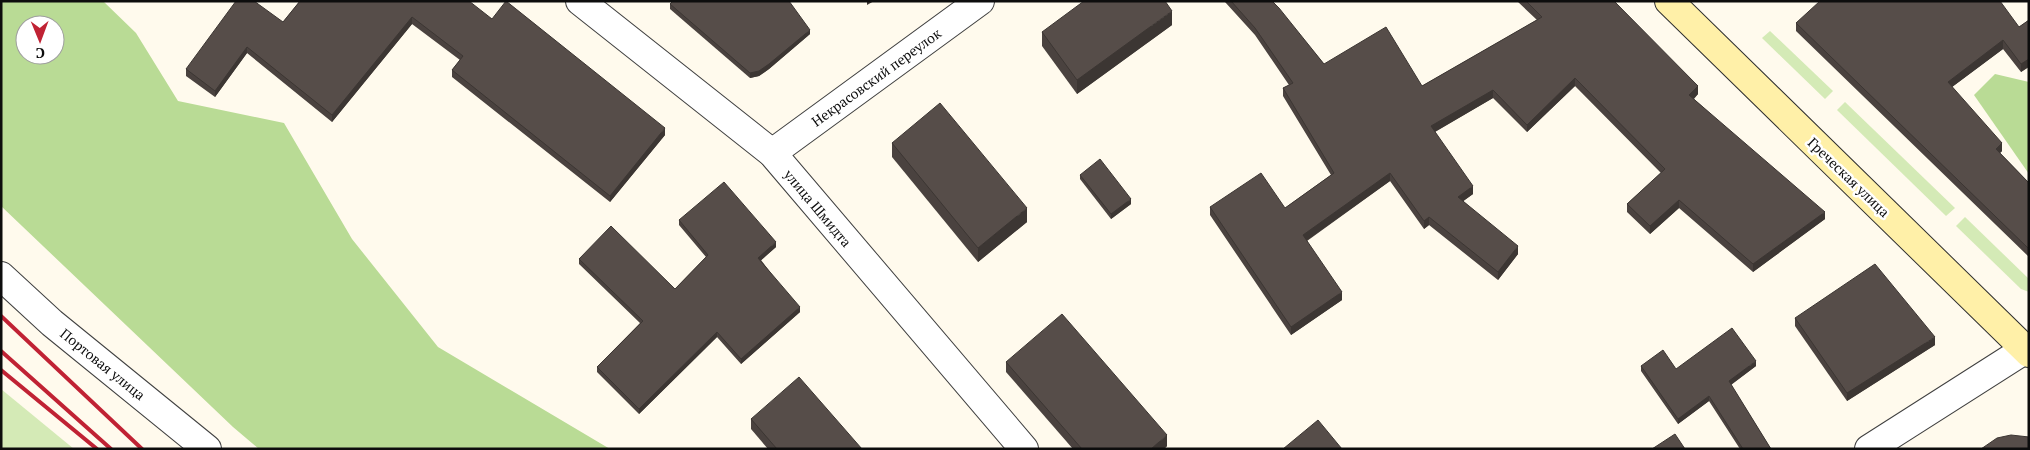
<svg xmlns="http://www.w3.org/2000/svg" width="2030" height="450" font-family="'PT Serif',serif">
	<style>
		.green { fill: #d4eab6 }
		.forest { fill: #b9db95; fill-rule: evenodd }
		.lines { fill: none; stroke-linecap: round; stroke-linejoin: round }
		.minor-casing { stroke: #404040; stroke-width: 30 }
		.tertiary-casing { stroke: #404040; stroke-width: 30 }
		.secondary-casing { stroke: #2f2f2f; stroke-width: 30 }
		.minor { stroke: #fff; stroke-width: 28 }
		.tertiary { stroke: #fff; stroke-width: 28 }
		.secondary { stroke: #fff0a8; stroke-width: 28 }
		.rail { stroke: #c02234; stroke-width: 4 }
		.wall { fill: #4a423f }
		.shaded-wall { fill: #3c3633 }
		.building { fill: #564d49; stroke: #3c3633 }
		.labels { text-anchor: middle; dominant-baseline: central; stroke-width: 5; stroke-linejoin: round; paint-order: stroke }
		.street-label { font-size: 14px; fill: #0d0d0d; stroke: #fff }
	</style>
	<rect width="100%" height="100%" fill="#fffaed"/>
	<g class="green">
		<polygon points="1770,31 1833,91 1825,99 1762,38"/>
		<polygon points="1845,102 1955,208 1946,216 1837,110"/>
		<polygon points="1965,217 2029,279 2029,292 2021,289 1956,226"/>
		<polygon points="1,389 74,449 1,449"/>
	</g>
	<g class="forest">
		<path d="M1,1H103L136,33L178,101L284,123L352,239L438,347L610,449H259L233,427L1,206ZM25,25H55V55H25Z"/>
		<polygon points="1995,74 2029,82 2029,174 1974,95"/>
	</g>
	<g class="lines">
		<g class="minor-casing">
			<g id="minor">
				<polyline points="580,1 772,153 1024,449"/>
				<polyline points="772,153 980,1"/>
				<polyline points="1869,449 2029,347"/>
			</g>
		</g>
		<g class="tertiary-casing">
			<polyline id="tertiary" points="1,276 52,323 207,449"/>
		</g>
		<g class="secondary-casing">
			<polyline id="secondary" points="1669,1 2029,353"/>
		</g>
		<use href="#minor" class="minor"/>
		<use href="#tertiary" class="tertiary"/>
		<use href="#secondary" class="secondary"/>
		<g class="rail">
			<polyline points="1,316 142,449"/>
			<polyline points="1,351 111,449"/>
			<polyline points="1,370 97,449"/>
		</g>
	</g>
	<g class="wall">
		<polygon points="300,1 492,19 665,135 610,202 452,77 452,70 460,60 412,24 332,122 247,53 215,97 186,76 186,69 283,22"/>
		<polygon points="1225,1 1272,1 1324,64 1422,86 1537,20 1517,1 1614,1 1698,94 1694,99 1825,219 1753,272 1679,208 1650,234 1627,212 1627,204 1661,173 1575,86 1527,132 1493,98 1435,132 1473,194 1463,201 1518,254 1498,280 1429,225 1424,229 1390,181 1307,241 1342,300 1291,335 1210,215 1210,207 1285,208 1331,175 1283,96 1283,88 1289,85 1255,35 1225,2"/>
		<polygon points="670,4 810,34 769,69 759,76 750,78 670,9"/>
		<polygon points="2029,20 2029,67 2021,72 2003,49 1952,87 2002,151 2000,153 2029,183 2029,257 1796,31 1796,23 2019,27"/>
		<polygon points="1172,25 1077,94 1042,46 1042,32"/>
		<polygon points="892,143 1027,222 978,262 892,157"/>
		<polygon points="1080,175 1131,204 1111,219 1080,179"/>
		<polygon points="679,220 776,247 761,260 800,312 741,364 717,337 639,414 597,372 597,367 640,323 579,264 579,259 675,289 706,257 679,225"/>
		<polygon points="1795,318 1935,345 1847,401 1795,326"/>
		<polygon points="1006,362 1167,446 1164,449 1073,449 1006,372"/>
		<polygon points="1641,366 1676,369 1756,366 1731,385 1771,449 1740,449 1709,401 1678,424 1641,371"/>
		<polygon points="751,419 862,449 768,449 751,429"/>
	</g>
	<g class="shaded-wall">
		<polygon points="867,1 874,1 867,5"/>
		<polygon points="1172,11 1172,25 1077,94 1077,80"/>
		<polygon points="412,17 412,24 332,122 332,115"/>
		<polygon points="810,30 810,34 769,69 759,76 750,78 750,73"/>
		<polygon points="2003,40 2003,49 1948,90 1948,82"/>
		<polygon points="247,47 247,53 215,97 215,91"/>
		<polygon points="2028,58 2028,67 2021,72 2021,64"/>
		<polygon points="1575,78 1575,86 1527,132 1527,125"/>
		<polygon points="1698,86 1698,94 1689,103 1689,95"/>
		<polygon points="1493,90 1493,98 1431,134 1431,126"/>
		<polygon points="665,128 665,135 610,202 610,196"/>
		<polygon points="2002,143 2002,151 1996,157 1996,149"/>
		<polygon points="1390,173 1390,181 1303,243 1303,235"/>
		<polygon points="1473,186 1473,194 1458,205 1458,197"/>
		<polygon points="1131,199 1131,204 1111,219 1111,214"/>
		<polygon points="1679,200 1679,208 1650,234 1650,226"/>
		<polygon points="1027,208 1027,222 978,262 978,248"/>
		<polygon points="1825,212 1825,219 1753,272 1753,264"/>
		<polygon points="1429,217 1429,225 1424,229 1424,221"/>
		<polygon points="776,242 776,247 758,263 758,258"/>
		<polygon points="1518,246 1518,254 1498,280 1498,272"/>
		<polygon points="1342,292 1342,300 1291,335 1291,327"/>
		<polygon points="800,307 800,312 741,364 741,359"/>
		<polygon points="717,332 717,337 639,414 639,409"/>
		<polygon points="1935,337 1935,345 1847,401 1847,393"/>
		<polygon points="1756,361 1756,366 1729,386 1729,381"/>
		<polygon points="1709,396 1709,401 1678,424 1678,419"/>
		<polygon points="1167,435 1167,446 1164,449 1151,449"/>
	</g>
	<g class="building">
		<polygon points="236,1 254,1 283,22 300,1 469,1 492,19 506,1 665,128 610,196 452,70 463,56 412,17 332,115 247,47 215,91 186,69"/>
		<polygon points="673,1 789,1 810,30 769,64 759,71 750,73 670,4"/>
		<polygon points="1084,1 1165,1 1172,11 1077,80 1042,32"/>
		<polygon points="1231,1 1272,1 1279,8 1324,64 1386,27 1422,86 1542,17 1526,1 1614,1 1698,86 1689,95 1825,212 1753,264 1679,200 1650,226 1627,204 1665,169 1575,78 1527,125 1493,90 1431,126 1473,186 1458,197 1518,246 1498,272 1429,217 1424,221 1390,173 1303,235 1342,292 1291,327 1210,207 1261,173 1285,208 1334,173 1283,88 1293,83 1255,28"/>
		<polygon points="1820,1 2000,1 2019,27 2029,20 2029,59 2021,64 2003,40 1948,82 2002,143 1996,149 2029,183 2029,249 1796,23"/>
		<polygon points="940,103 1027,208 978,248 892,143"/>
		<polygon points="1100,159 1131,199 1111,214 1080,175"/>
		<polygon points="724,182 776,242 758,258 800,307 741,359 717,332 639,409 597,367 643,321 579,259 611,226 675,289 708,255 679,220"/>
		<polygon points="1875,264 1935,337 1847,393 1795,318"/>
		<polygon points="1062,314 1167,435 1151,449 1082,449 1006,362"/>
		<polygon points="1732,328 1756,361 1729,381 1771,449 1743,449 1709,396 1678,419 1641,366 1663,350 1676,369"/>
		<polygon points="799,377 862,449 777,449 751,419"/>
		<polygon points="1318,420 1342,449 1283,449"/>
		<polygon points="1675,434 1685,449 1652,449"/>
		<polygon points="2011,435 2029,437 2029,449 1981,449 1997,438"/>
	</g>
	<g class="labels">
		<g class="street-label">
			<text transform="translate(876 77) rotate(-36)">Некрасовский переулок</text>
			<text transform="translate(1849 177) rotate(44)">Греческая улица</text>
			<text transform="translate(818 208) rotate(50)">улица Шмидта</text>
			<text transform="translate(103 364) rotate(39)">Портовая улица</text>
		</g>
	</g>
	<rect width="2030" height="450" fill="none" stroke="#0d0d0d" stroke-width="5"/>
	<g transform="translate(40 40) rotate(179)"><circle r="24" fill="#ffffff" stroke="#9e9e9e"/>
	<path d="M0-4L9 19L0 12L-9 19Z" fill="#c02234"/>
	<text y="-8" font-size="14" font-weight="bold" text-anchor="middle" fill="#0d0d0d">С</text>
	</g>
</svg>
